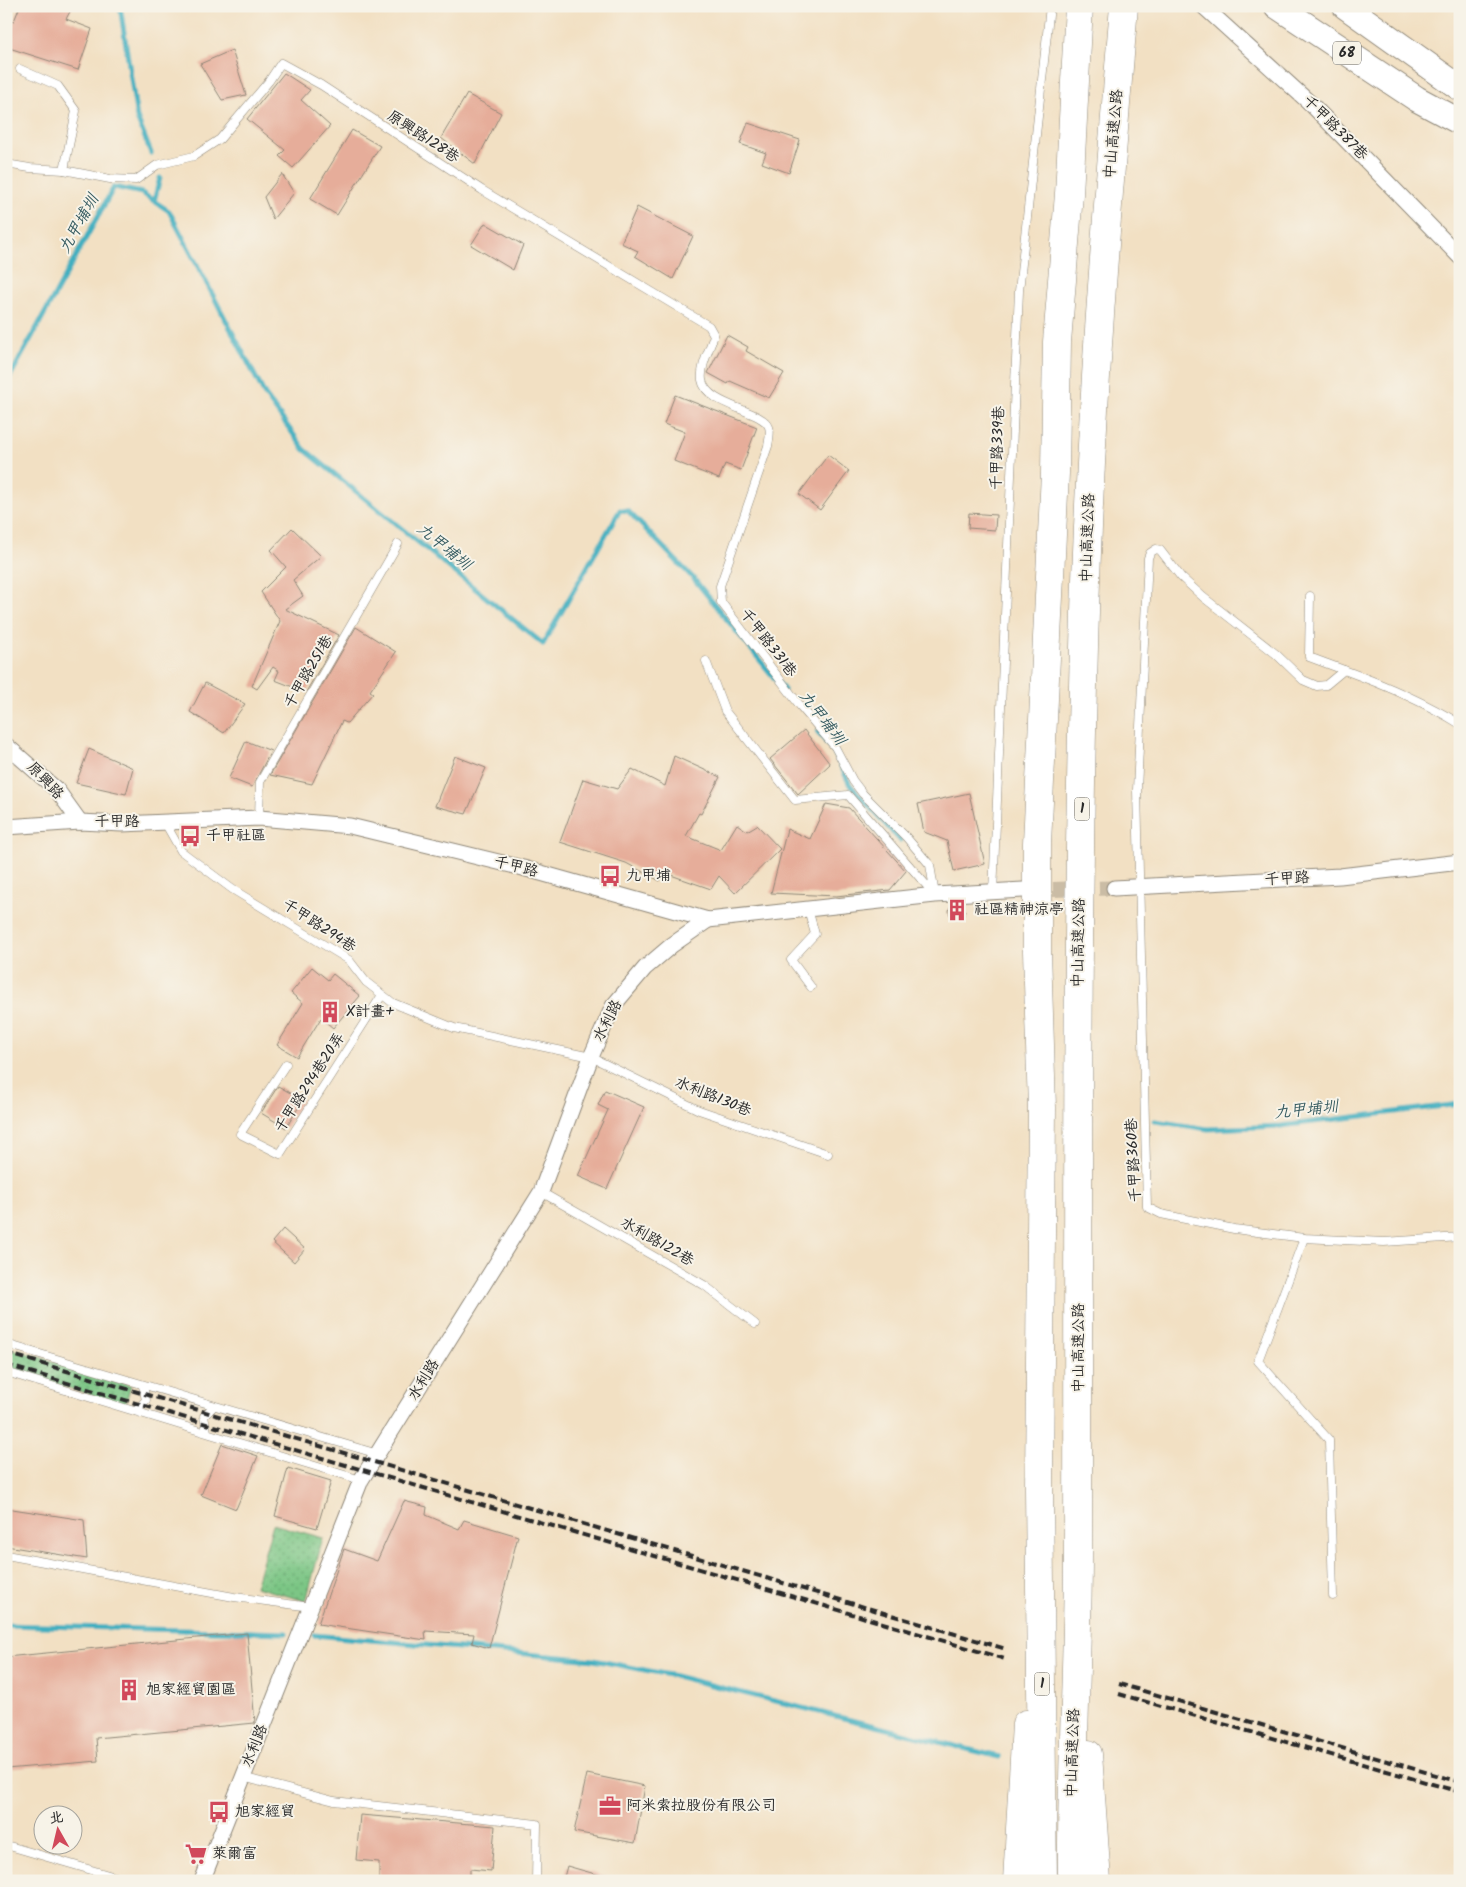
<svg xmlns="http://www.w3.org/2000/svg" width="1466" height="1887" font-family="Kalam,'LXGW WenKai TC',sans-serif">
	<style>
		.green { fill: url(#green-dots); stroke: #537858 }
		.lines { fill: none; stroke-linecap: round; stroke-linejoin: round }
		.stream { stroke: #43afc0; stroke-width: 5 }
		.building { fill: #e6ad9a }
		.minor-tunnel { stroke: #cabca5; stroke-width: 15; stroke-dasharray: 15 8; stroke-linecap: butt }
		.service-casing { stroke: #8e8677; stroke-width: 9 }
		.minor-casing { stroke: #8e8677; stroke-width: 17 }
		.trunk-casing { stroke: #8e8677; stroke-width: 27 }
		.motorway-casing { stroke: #8e8677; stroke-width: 29 }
		.service { stroke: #fff; stroke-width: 8 }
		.minor { stroke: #fff; stroke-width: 15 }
		.trunk { stroke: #fff; stroke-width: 25 }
		.motorway { stroke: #fff; stroke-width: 28 }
		.rail { stroke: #2b2b2b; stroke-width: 4; stroke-dasharray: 8 4; stroke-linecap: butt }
		.labels { text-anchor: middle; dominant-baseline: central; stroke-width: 4; stroke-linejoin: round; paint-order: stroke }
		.shield { fill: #f7f3e8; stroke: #686764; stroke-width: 1 }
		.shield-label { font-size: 14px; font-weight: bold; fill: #2b2b2b }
		.street-label { font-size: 15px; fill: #2b2b2b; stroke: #f7f3e8 }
		.poi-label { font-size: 15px; fill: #2b2b2b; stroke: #f7f3e8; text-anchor: start }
		.water-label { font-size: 16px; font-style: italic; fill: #33595f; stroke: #f7f3e8 }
	</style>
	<defs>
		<pattern id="green-dots" width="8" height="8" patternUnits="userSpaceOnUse" patternTransform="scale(1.25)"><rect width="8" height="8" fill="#7bc685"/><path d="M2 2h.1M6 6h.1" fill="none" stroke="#65a16d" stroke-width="1.8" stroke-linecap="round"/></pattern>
	</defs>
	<rect width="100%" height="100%" fill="#f7f3e8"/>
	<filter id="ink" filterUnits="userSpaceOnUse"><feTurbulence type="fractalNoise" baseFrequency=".02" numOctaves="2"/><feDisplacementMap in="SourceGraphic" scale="10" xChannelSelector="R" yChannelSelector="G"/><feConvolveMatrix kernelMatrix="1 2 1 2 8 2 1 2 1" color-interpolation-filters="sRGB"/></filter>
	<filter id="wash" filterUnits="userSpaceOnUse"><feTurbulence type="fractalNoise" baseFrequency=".0096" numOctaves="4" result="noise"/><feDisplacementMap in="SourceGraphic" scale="20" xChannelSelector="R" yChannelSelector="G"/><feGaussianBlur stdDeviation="1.12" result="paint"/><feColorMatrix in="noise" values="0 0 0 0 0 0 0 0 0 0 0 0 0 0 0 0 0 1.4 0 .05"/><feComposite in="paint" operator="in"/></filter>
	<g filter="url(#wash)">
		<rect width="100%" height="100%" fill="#f2e0c3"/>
		<g class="green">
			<polygon points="6,1347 131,1385 125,1405 6,1369"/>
			<polygon points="273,1524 323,1538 306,1601 255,1587"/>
		</g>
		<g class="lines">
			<g class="stream">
				<polyline points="120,6 137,118 151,153"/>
				<polyline points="154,201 160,178"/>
				<polyline points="6,384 114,187 142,193 169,211 265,395 304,449 543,644 620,510 628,511 694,579 784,690"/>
				<polyline points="818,732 835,753 850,785 900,840"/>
				<polyline points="1155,1121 1208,1129 1281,1126 1460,1104"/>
				<polyline points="6,1625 286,1633"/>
				<polyline points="314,1635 594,1660 675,1676 999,1757"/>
			</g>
		</g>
		<g id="blocks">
			<g class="building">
				<polygon points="20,6 73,6 66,19 92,29 78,70 6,47 6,19 14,21"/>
				<polygon points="232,50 246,95 222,100 200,64"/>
				<polygon points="284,73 310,90 301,100 330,126 293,168 279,156 285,150 247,119"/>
				<polygon points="467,94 501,113 475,164 441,138"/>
				<polygon points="748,123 800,140 789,173 762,163 766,153 740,144"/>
				<polygon points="352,130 380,146 337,215 310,199"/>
				<polygon points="282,174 294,193 273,219 264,197"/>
				<polygon points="637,207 693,236 673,279 635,256 638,251 621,243"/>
				<polygon points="485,223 523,245 513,270 471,245"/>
				<polygon points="727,335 748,347 746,351 784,373 769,398 730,381 728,384 708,373"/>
				<polygon points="675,395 757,427 741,470 725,464 719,479 674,461 685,432 664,424"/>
				<polygon points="828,455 849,471 820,510 799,494"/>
				<polygon points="969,513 996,515 995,530 968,528"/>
				<polygon points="292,528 321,556 293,580 303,596 285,609 339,635 306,692 275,680 279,671 273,667 257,689 252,686 280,621 261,592 286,567 271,550"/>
				<polygon points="356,627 396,652 370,691 373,693 347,723 342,721 312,784 270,775"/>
				<polygon points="205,683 245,704 224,733 190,712"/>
				<polygon points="804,730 830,764 798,794 770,759"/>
				<polygon points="246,741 271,751 252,787 229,778"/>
				<polygon points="89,749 133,768 126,794 76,783"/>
				<polygon points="455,756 486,768 466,814 435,806"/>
				<polygon points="674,756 720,777 701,814 699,813 686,836 721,850 737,824 747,831 757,825 780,849 735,893 719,876 711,889 665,873 660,881 626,863 560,842 583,779 617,789 632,769 665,786"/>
				<polygon points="969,793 985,864 954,871 947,841 924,832 918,804"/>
				<polygon points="826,804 849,808 906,871 890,890 836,896 771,893 787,829 810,839"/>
				<circle cx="957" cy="911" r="8"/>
				<polygon points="312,967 328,980 333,974 360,996 333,1028 321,1018 297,1057 277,1045 303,1003 291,993"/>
				<polygon points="278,1086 303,1100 286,1128 261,1113"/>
				<polygon points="605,1090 644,1107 607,1189 578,1176 608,1110 598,1105"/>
				<polygon points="283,1229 305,1249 294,1262 272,1242"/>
				<polygon points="222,1444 258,1456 236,1509 201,1495"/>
				<polygon points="288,1468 331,1481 317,1528 275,1516"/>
				<polygon points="404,1501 427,1507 426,1515 459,1529 464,1520 518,1536 489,1648 472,1643 474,1634 425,1631 426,1640 318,1624 344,1549 377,1561"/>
				<polygon points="6,1508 84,1520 87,1559 6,1546"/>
				<polygon points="247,1633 255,1723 96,1738 98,1761 6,1769 6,1657"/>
				<polygon points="587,1774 645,1786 635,1843 574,1832"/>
				<polygon points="360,1815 495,1826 491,1871 470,1869 470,1881 379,1881 379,1862 356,1860"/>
				<polygon points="567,1866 606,1877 606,1881 563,1881"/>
			</g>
		</g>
	</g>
	<g filter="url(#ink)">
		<use href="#blocks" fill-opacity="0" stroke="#8e8677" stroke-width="1"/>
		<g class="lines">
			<polyline class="minor-tunnel" points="1030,890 1114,888"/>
			<g class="service-casing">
				<g id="service">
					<polyline points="20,69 58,86 76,111 64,170"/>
					<path d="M6,164L30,168L64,170L110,179L136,180L157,165L194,156L220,139L269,81L281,63L321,85L482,190L709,326L714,335C710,349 700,366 702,380C706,406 763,410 769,427C771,433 769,440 768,446L720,586L721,602L801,707L835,747L853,781L863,794L906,837L930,865L935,895"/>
					<polyline points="1310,596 1309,657 1344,670"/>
					<polyline points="706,661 725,711 795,800 848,795 934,894"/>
					<path d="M1460,724C1423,701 1385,685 1344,670L1326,685L1317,686L1303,680L1276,654L1203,597L1181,577L1160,550L1156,549L1150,553L1148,558L1137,790L1147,1207L1161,1214L1234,1229L1304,1238L1384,1242L1460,1237"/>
					<polyline points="259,818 260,782 398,544"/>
					<polyline points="164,821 181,851 232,889 349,960 366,982 393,1003 454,1028 591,1057 699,1110 828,1154"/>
					<polyline points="993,893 1019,291 1050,6"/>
					<polyline points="808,909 815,934 791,960 811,987"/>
					<polyline points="286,1064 240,1134 280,1154 382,995"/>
					<polyline points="541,1192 704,1285 755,1324"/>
					<polyline points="1304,1238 1258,1361 1329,1440 1333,1596"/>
					<polyline points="6,1344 378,1454"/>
					<polyline points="6,1372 361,1480"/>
					<polyline points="136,1411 146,1400 143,1386"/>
					<polyline points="207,1432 204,1416 214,1406"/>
					<polyline points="6,1555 234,1597 311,1607"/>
					<polyline points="242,1777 334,1801 537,1824 536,1881"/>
					<polyline points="6,1845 129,1881"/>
				</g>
			</g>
			<g class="minor-casing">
				<g id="minor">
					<polyline points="1203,6 1311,104 1460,257"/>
					<polyline points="6,745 57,790 80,822"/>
					<polyline points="6,827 80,822 122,824 259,818 350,826 523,868 708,920 935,895 1023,890"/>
					<polyline points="1114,888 1340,876 1460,862"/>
					<polyline points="202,1881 361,1480 541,1192 591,1057 613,1006 645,968 672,945 708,920"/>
				</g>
			</g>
			<g class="trunk-casing">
				<g id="trunk">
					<polyline points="1277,6 1417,99 1460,122"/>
					<polyline points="1345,6 1460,88"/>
				</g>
			</g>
			<g class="motorway-casing">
				<g id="motorway">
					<polyline points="1088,1754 1097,1881"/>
					<polyline points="1017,1881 1026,1724"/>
					<polyline points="1043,1881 1039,1488 1042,1108 1037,951 1037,843 1055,473 1057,342 1069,194 1079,6"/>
					<path d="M1072,1881C1071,1771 1078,1661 1078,1551C1079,1218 1075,885 1087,552C1094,370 1109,188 1124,6"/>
				</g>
			</g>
			<use href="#service" class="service"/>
			<use href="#minor" class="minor"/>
			<use href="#trunk" class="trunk"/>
			<use href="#motorway" class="motorway"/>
			<g class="rail">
				<polyline points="6,1353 1006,1649"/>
				<polyline points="6,1365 1005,1659"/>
				<polyline points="1119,1684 1460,1782"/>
				<polyline points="1119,1694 1460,1792"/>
			</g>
		</g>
	</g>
	<defs>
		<g id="bus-bare" transform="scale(1.725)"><path d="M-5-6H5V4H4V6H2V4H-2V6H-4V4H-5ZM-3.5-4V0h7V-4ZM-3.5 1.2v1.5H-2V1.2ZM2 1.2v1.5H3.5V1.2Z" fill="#d1495b" stroke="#f7f3e8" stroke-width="2.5" paint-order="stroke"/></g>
		<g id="building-bare" transform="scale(1.725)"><path d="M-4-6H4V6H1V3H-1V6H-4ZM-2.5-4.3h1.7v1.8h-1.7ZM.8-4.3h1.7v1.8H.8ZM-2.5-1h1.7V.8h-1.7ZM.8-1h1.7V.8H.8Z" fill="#d1495b" stroke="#f7f3e8" stroke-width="2.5" paint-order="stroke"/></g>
		<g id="office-bare" transform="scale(1.725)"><path d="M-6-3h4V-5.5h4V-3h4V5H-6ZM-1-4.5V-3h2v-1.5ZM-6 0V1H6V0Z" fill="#d1495b" stroke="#f7f3e8" stroke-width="2.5" paint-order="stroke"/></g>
		<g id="supermarket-bare" transform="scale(1.725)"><path d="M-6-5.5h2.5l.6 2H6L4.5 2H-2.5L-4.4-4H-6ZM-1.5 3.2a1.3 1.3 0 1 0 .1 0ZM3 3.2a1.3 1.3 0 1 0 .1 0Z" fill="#d1495b" stroke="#f7f3e8" stroke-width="2.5" paint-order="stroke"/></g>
	</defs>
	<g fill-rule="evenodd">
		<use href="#bus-bare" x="190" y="836"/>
		<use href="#bus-bare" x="610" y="876"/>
		<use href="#building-bare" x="957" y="910"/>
		<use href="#building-bare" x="330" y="1012"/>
		<use href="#building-bare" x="129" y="1690"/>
		<use href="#office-bare" x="610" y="1806"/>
		<use href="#bus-bare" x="219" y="1812"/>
		<use href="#supermarket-bare" x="196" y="1854"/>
	</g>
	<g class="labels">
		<g class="shield">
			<rect x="1333" y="41.5" width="28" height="23" rx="4"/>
			<rect x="1074.5" y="797.5" width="15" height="23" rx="4"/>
			<rect x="1034.5" y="1672.5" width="15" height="23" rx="4"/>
		</g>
		<g class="shield-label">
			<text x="1347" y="53">68</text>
			<text x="1082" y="809">1</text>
			<text x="1042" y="1684">1</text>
		</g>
		<g class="street-label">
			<text transform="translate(1335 128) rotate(45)">千甲路387巷</text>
			<text transform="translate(1114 134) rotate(-85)">中山高速公路</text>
			<text transform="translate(423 137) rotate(33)">原興路128巷</text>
			<text transform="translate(998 448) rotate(-88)">千甲路339巷</text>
			<text transform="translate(1088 538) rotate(-88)">中山高速公路</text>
			<text transform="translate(768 643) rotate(52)">千甲路331巷</text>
			<text transform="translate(309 672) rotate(-60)">千甲路251巷</text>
			<text transform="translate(45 781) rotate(46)">原興路</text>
			<text x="117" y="822">千甲路</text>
			<text transform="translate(516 867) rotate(14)">千甲路</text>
			<text transform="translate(1287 879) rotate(-3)">千甲路</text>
			<text transform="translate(319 926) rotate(33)">千甲路294巷</text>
			<text transform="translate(1079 943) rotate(-89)">中山高速公路</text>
			<text transform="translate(608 1021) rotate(-63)">水利路</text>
			<text transform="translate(310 1083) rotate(-57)">千甲路294巷20弄</text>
			<text transform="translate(713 1097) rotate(22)">水利路130巷</text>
			<text transform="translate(1134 1160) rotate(-93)">千甲路360巷</text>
			<text transform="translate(657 1242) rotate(30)">水利路122巷</text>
			<text transform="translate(1079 1348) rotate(-90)">中山高速公路</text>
			<text transform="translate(424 1380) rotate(-58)">水利路</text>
			<text transform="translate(255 1746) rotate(-68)">水利路</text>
			<text transform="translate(1073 1753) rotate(-88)">中山高速公路</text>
		</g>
		<g class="poi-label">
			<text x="206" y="836">千甲社區</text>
			<text x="626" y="876">九甲埔</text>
			<text x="974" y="910">社區精神涼亭</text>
			<text x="346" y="1012">X計畫+</text>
			<text x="146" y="1690">旭家經貿園區</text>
			<text x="626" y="1806">阿米索拉股份有限公司</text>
			<text x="235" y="1812">旭家經貿</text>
			<text x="212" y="1854">萊爾富</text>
		</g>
		<g class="water-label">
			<text transform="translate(79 224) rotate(-61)">九甲埔圳</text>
			<text transform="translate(444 547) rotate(39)">九甲埔圳</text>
			<text transform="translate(822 718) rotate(52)">九甲埔圳</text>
			<text transform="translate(1306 1110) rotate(-6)">九甲埔圳</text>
		</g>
	</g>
	<rect width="1466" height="1887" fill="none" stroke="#f7f3e8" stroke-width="25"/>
	<g transform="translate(58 1830) rotate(352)"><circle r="24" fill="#f7f3e8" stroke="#a5a39c"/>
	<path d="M0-4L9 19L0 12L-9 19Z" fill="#d1495b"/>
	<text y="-8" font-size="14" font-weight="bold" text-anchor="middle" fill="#2b2b2b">北</text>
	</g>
</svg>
